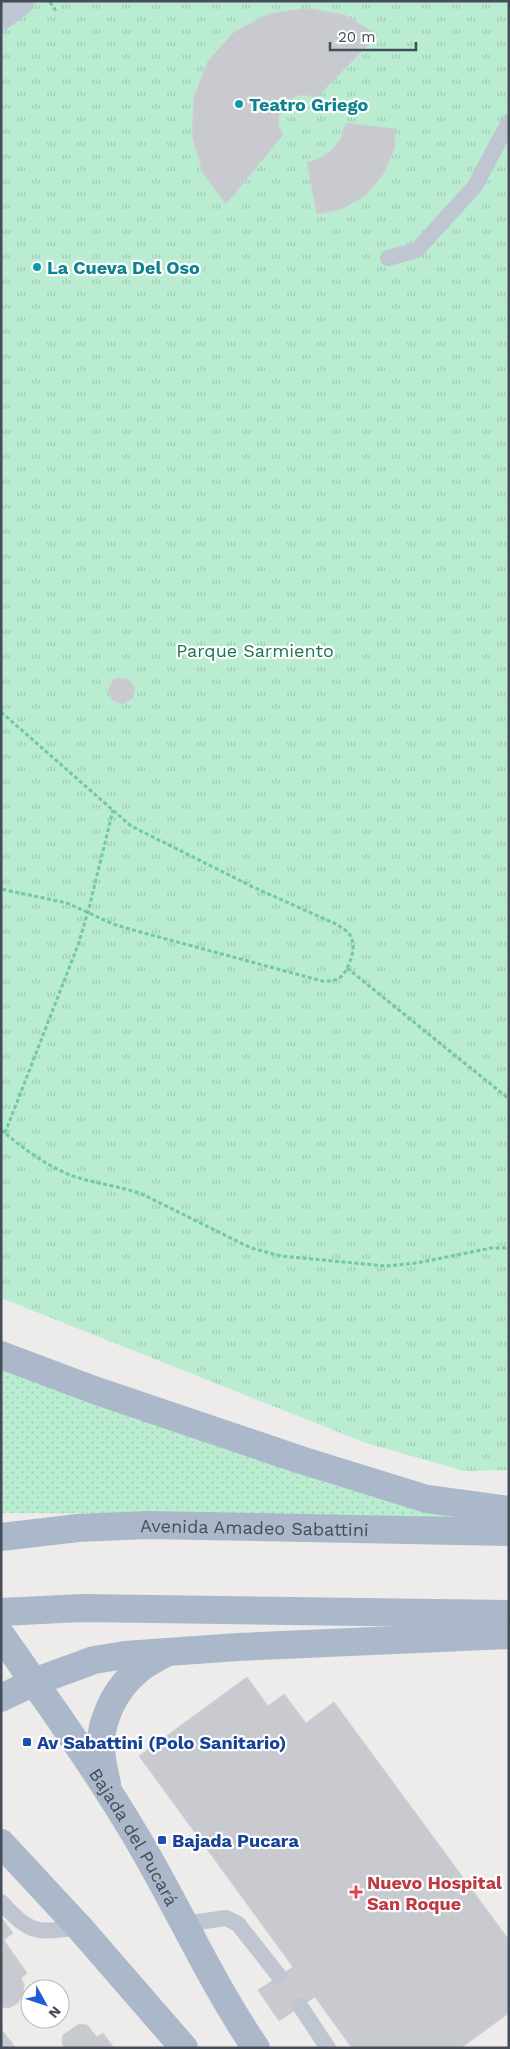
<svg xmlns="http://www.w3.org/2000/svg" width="510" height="2049" font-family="'Work Sans',sans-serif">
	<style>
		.grass { fill: url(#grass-dots) }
		.park { fill: url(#park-tufts) }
		.building { fill: #c8cad0; stroke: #cfd1d7 }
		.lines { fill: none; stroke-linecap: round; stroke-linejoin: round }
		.path { stroke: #73c8a6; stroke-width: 3; stroke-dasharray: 4 2.5; stroke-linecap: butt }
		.lane { stroke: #bfc6d1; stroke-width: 16 }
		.secondary { stroke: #bec7d4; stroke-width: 28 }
		.primary { stroke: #abb8ca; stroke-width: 28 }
		.culture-dot { fill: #0f9aa8; stroke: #fff; stroke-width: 2 }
		.transit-dot { fill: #1a4fb4; stroke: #fff; stroke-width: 2 }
		.health-dot { fill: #e0444e; stroke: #fff; stroke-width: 2 }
		.labels { text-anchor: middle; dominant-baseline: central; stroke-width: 4.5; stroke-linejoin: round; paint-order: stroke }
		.culture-label { font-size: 18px; font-weight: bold; fill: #0d838f; stroke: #fff; text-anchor: start }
		.park-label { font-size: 18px; fill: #19754f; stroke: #fff }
		.street-label { font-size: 18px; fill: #444d58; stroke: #fff }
		.transit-label { font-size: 18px; font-weight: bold; fill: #164399; stroke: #fff; text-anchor: start }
		.health-label { font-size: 18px; font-weight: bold; fill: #be3a42; stroke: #fff; text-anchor: start }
	</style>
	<defs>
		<pattern id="grass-dots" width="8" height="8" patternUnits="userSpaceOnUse" patternTransform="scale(1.25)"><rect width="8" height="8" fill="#b9ecd1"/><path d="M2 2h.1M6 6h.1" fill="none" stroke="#a0ccb6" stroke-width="1.8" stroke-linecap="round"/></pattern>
		<pattern id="park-tufts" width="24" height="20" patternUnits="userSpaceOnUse" patternTransform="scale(1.25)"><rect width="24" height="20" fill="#b9ecd1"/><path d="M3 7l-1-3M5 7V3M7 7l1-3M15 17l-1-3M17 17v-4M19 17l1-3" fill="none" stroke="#a0ccb6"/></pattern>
	</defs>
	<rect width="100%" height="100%" fill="#eeebeb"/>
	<polygon class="grass" points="1,1366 119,1412 460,1519 334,1515 1,1513"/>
	<polygon class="park" points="1,1 509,1 509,1470 464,1471 366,1443 1,1298"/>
	<g class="building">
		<polygon points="306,8 345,15 378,35 316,98 305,95 296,96 288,101 279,116 278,125 283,135 226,204 203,173 192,136 194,97 208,61 234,32 268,14"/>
		<polygon points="346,123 395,129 395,147 384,173 366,195 342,209 317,214 307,162 316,160 330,152 340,140"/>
		<polygon points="126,678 135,687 133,698 123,704 112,700 108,689 114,679"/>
		<polygon points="247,1677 268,1706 284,1694 306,1723 334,1702 509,1940 509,2013 461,2048 352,2048 139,1756"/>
		<polygon points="1,1917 13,1933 4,1940 1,1936"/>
		<polygon points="1,1936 27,1973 21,1978 24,1984 23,1994 18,2003 9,2008 1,2007"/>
		<polygon points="293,1967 315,1997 279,2021 258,1990"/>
		<polygon points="79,2024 87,2025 97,2037 103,2033 114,2048 64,2048 62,2043 63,2035"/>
		<polygon points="1,2029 16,2048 1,2048"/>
	</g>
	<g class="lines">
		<g class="path">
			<polyline points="50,2 56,11"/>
			<path d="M1,712L131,826L253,887L338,925C343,929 350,932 352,939C356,950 348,973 338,979C334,981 326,981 322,981L133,930L113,924L67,903L1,889"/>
			<polyline points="347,968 509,1099"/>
			<path d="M1,1130C23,1148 46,1166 73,1176C96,1184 121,1186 144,1195L251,1248L281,1256L386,1266L417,1263L491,1248H509"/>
			<polyline points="5,1133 78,945 88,912 113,810"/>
		</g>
		<g class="lane">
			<polyline points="388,258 417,250 475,186 509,122"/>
			<path d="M1,1902C31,1935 37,1933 79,1927"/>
			<polyline points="184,1924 226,1918 238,1924 279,1976"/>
			<polyline points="300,2006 328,2048"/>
		</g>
		<polyline class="secondary" points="1,16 21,1"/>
		<g class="primary">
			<polyline points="1,1355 94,1390 301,1460 427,1499 509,1510"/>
			<path id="s1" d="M1,1537L78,1528L148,1525L509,1532"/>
			<polyline points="1,1612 82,1608 509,1614"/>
			<path id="s2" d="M1,1635C50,1705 101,1775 144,1850C182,1916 213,1985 256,2048"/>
			<polyline points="1,1698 34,1682 94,1660 125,1655 238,1647 509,1635"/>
			<path d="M107,1784C104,1769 99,1752 101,1737C105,1711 118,1687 138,1670C146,1663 156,1659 165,1653"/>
			<polyline points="1,1843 79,1927 184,2048"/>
		</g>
	</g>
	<g class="culture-dot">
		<circle cx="239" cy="104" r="5"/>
		<circle cx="37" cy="267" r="5"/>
	</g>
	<g class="transit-dot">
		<rect x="22" y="1737" width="10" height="10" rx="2.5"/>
		<rect x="157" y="1835" width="10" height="10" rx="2.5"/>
	</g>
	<path class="health-dot" d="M353.5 1884.5h5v5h5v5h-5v5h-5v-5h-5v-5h5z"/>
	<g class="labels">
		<g class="culture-label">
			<text x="249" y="104">Teatro Griego</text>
			<text x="47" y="267">La Cueva Del Oso</text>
		</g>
		<g class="park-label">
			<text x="255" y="650">Parque Sarmiento</text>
		</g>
		<g class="street-label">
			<text stroke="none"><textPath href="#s1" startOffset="254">Avenida Amadeo Sabattini</textPath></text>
			<text stroke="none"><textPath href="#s2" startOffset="242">Bajada del Pucará</textPath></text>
		</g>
		<g class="transit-label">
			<text x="37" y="1742">Av Sabattini (Polo Sanitario)</text>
			<text x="172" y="1840">Bajada Pucara</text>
		</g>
		<g class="health-label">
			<text x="367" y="1882">Nuevo Hospital<tspan x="367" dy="21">San Roque</tspan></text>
		</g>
	</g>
	<rect width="510" height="2049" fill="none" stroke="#444d58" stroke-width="5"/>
	<g transform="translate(45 2004) rotate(130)"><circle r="24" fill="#ffffff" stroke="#b4b8bc"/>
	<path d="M0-4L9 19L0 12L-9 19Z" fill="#1e5dd5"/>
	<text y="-8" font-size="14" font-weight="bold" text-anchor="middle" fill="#444d58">N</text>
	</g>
	<path d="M330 42v8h86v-8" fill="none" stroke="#444d58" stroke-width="2.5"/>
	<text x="338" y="42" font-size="15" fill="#444d58" stroke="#ffffff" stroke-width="4" paint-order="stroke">20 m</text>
</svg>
